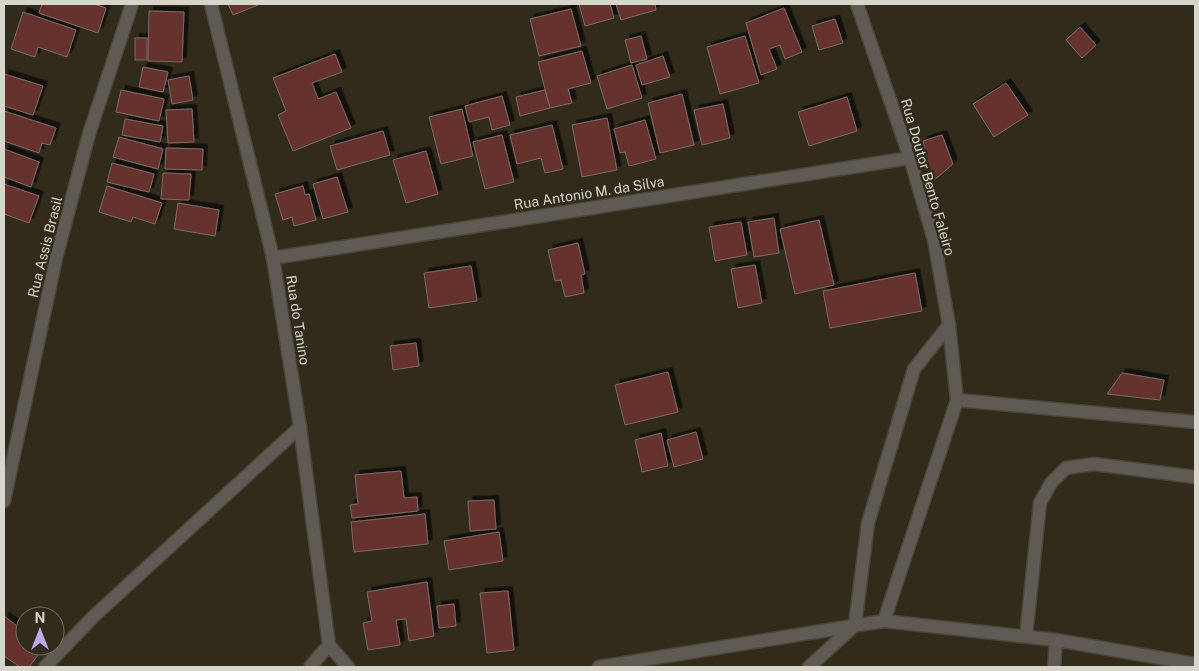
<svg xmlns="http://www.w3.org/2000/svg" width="1199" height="671" font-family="'Public Sans',sans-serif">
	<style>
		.building { fill: #65332d; stroke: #7d6865; filter: url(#shadow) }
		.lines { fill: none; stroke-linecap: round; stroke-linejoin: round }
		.lane-casing { stroke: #4b4637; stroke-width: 15 }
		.street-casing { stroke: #4b4637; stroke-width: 15 }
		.lane { stroke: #5f5b54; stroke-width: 12 }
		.street { stroke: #5f5b54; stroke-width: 12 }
		.labels { text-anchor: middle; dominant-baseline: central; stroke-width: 5; stroke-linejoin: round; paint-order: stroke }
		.street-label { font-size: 14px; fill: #d8d5cb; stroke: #302b1b }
	</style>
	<defs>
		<filter id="shadow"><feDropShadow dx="4.5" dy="-4.5" stdDeviation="0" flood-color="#0009"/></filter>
	</defs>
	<rect width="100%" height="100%" fill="#302b1b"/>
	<g class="building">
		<polygon points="42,4 94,4 106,8 98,33 39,13"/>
		<polygon points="228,4 258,4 258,5 233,15"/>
		<polygon points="579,4 610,4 614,18 585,26"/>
		<polygon points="616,4 655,4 656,10 621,20"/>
		<polygon points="784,8 802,52 785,59 780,45 769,49 777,69 761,75 746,23"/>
		<polygon points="571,9 581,46 539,56 530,19"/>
		<polygon points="149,11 184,12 182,62 148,61"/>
		<polygon points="23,12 76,30 67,57 38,47 35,57 11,49"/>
		<polygon points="835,19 843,43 819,50 812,26"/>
		<polygon points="1080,27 1096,45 1082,58 1066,40"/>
		<polygon points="641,36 647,59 631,63 625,40"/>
		<polygon points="745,36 759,83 720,94 707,47"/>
		<rect x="135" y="38" width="12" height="22"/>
		<polygon points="582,51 591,83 568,89 572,103 550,108 538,62"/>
		<polygon points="335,54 342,72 312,83 318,99 336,92 351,128 293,151 278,115 286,111 273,78"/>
		<polygon points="663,56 670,77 642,85 636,65"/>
		<polygon points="632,65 642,98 607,109 597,76"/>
		<polygon points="143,67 168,72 163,92 139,87"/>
		<polygon points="4,74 43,86 33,115 4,106"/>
		<polygon points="189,76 193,100 172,104 168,80"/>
		<polygon points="1006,83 1028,115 994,137 973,104"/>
		<polygon points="121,90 164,99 159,121 116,112"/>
		<polygon points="545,90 550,108 520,116 516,97"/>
		<polygon points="682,94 694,145 660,153 648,103"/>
		<polygon points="502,96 510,125 492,130 489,117 469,122 465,106"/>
		<polygon points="847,97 857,131 809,146 798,112"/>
		<polygon points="723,104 730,138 702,145 694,110"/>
		<polygon points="192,109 194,142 168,143 166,110"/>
		<polygon points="462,109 473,156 441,164 429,117"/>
		<polygon points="4,111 56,128 50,145 42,143 39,153 4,141"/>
		<polygon points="607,118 617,170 582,177 572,125"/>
		<polygon points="125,119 163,126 160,142 122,135"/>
		<polygon points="645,120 656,159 629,166 625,152 620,153 614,129"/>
		<polygon points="552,125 563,169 545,173 541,158 517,164 510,135"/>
		<polygon points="383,131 390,155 337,170 330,146"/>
		<polygon points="502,135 514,182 485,189 473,142"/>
		<polygon points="942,135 953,164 932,182 923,141"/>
		<polygon points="119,137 163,149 158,169 113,157"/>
		<polygon points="166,148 203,149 202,170 165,169"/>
		<polygon points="4,149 39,162 31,187 4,177"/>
		<polygon points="426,151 438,194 406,203 393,160"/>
		<polygon points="112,163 154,174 149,192 107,182"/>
		<polygon points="163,173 191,174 189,200 161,199"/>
		<polygon points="337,177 348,212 323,219 313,184"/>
		<polygon points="4,184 39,196 29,223 4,214"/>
		<polygon points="107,186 162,203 155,224 133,217 131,222 99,212"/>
		<polygon points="303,186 305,195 309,194 316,220 294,226 292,217 283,220 275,194"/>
		<polygon points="178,203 219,210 215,236 174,229"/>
		<polygon points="774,218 779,253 754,257 748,222"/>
		<polygon points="819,220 834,285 795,294 780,229"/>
		<polygon points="741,222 747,255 715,261 709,227"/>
		<polygon points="578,243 585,274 581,275 584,293 565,297 561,280 555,281 548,250"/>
		<polygon points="755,265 762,303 738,308 731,269"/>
		<polygon points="471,266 477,301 429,308 424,273"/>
		<polygon points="915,273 922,311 830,328 823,291"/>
		<polygon points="416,343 419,366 393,370 390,346"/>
		<polygon points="668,372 678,412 625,425 615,385"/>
		<polygon points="1122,373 1164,380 1160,400 1107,394"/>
		<polygon points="696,432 703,459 674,467 667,440"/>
		<polygon points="661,433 668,466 642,472 635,440"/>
		<polygon points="401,471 404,498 417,497 418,511 352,518 350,505 358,504 355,475"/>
		<polygon points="494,500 496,529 470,531 468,501"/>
		<polygon points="425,514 428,544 354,552 351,522"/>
		<polygon points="499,532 503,561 449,570 444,541"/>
		<polygon points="427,582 434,636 409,641 406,619 396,620 400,645 368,650 363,623 372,621 367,592"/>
		<polygon points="508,591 514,650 487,653 480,593"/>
		<polygon points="454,604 456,626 439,628 437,606"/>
		<polygon points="4,616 25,632 25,646 45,646 29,667 20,667 4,656"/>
	</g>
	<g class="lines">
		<g class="lane-casing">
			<g id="lane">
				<polyline points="884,621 1056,640 1195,664"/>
				<polyline points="1026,636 1040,503 1051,483 1066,468 1094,464 1195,477"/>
				<polyline points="310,667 329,645"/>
				<polyline points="809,667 855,625"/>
				<polyline points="1054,667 1056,640"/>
			</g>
		</g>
		<g class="street-casing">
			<g id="street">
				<polyline points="211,4 273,258 300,427 329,645 348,667"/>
				<polyline points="273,258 910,158"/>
				<polyline points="957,400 1195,422"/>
				<polyline points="4,501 56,258 89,134 132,4"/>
				<polyline points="855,625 868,523 914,369 949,325"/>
				<polyline points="45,667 93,617 300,427"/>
				<polyline points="599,667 884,621 957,400 949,325 934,240 910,158 857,4"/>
			</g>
		</g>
		<use href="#lane" class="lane"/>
		<use href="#street" class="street"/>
	</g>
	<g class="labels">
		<g class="street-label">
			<text transform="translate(928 177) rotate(74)">Rua Doutor Bento Faleiro</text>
			<text transform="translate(589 193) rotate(-9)">Rua Antonio M. da Silva</text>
			<text transform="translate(45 247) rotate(-76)">Rua Assis Brasil</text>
			<text transform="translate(298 320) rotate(81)">Rua do Tanino</text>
		</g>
	</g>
	<rect width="1199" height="671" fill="none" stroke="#d8d5cb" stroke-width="10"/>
	<g transform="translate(40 631)"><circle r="24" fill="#302b1b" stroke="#736f61"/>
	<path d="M0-4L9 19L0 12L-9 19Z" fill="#c0a8f3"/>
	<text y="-8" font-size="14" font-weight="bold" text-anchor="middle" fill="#d8d5cb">N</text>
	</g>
</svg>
